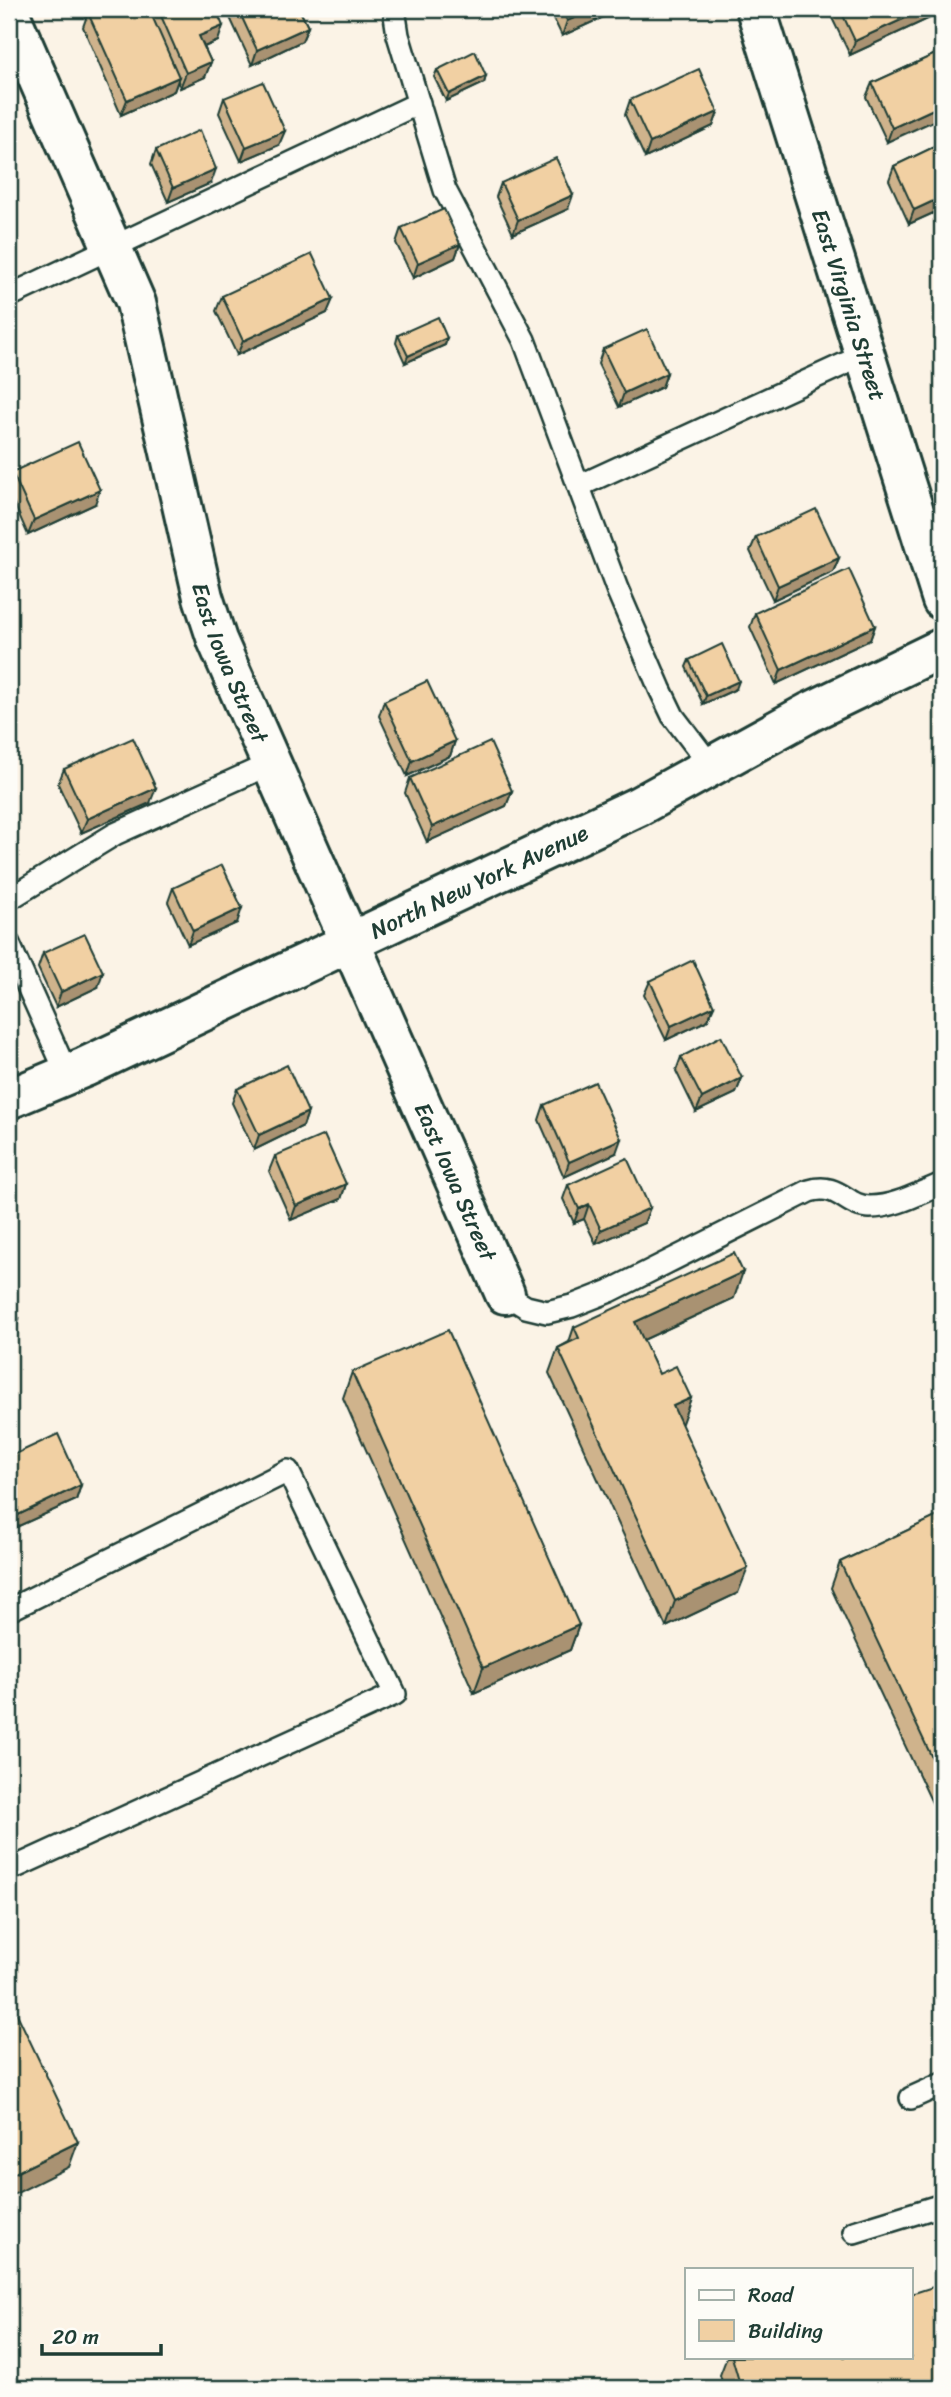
<svg xmlns="http://www.w3.org/2000/svg" width="951" height="2397" font-family="Sriracha,sans-serif">
	<style>
		.lines { fill: none; stroke-linecap: round; stroke-linejoin: round }
		.lane-casing { stroke: #1f3d34; stroke-width: 26 }
		.street-casing { stroke: #1f3d34; stroke-width: 44 }
		.secondary-casing { stroke: #1f3d34; stroke-width: 44 }
		.lane { stroke: #fdfcf7; stroke-width: 21 }
		.street { stroke: #fdfcf7; stroke-width: 38 }
		.secondary { stroke: #fdfcf7; stroke-width: 38 }
		.wall { fill: #cfb38c; stroke: #1f3d34; stroke-width: 2 }
		.shaded-wall { fill: #a99272; stroke: #1f3d34; stroke-width: 2 }
		.building { fill: #f1d0a3; stroke: #1f3d34; stroke-width: 2 }
		.labels { text-anchor: middle; dominant-baseline: central; stroke-width: 5; stroke-linejoin: round; paint-order: stroke }
		.street-label { font-size: 23px; fill: #1f3d34; stroke: #fdfcf7 }
	</style>
	<rect width="100%" height="100%" fill="#fbf3e6"/>
	<filter id="ink" filterUnits="userSpaceOnUse"><feTurbulence type="fractalNoise" baseFrequency=".0143" numOctaves="2"/><feDisplacementMap in="SourceGraphic" scale="14" xChannelSelector="R" yChannelSelector="G"/><feConvolveMatrix kernelMatrix="1 2 1 2 8 2 1 2 1" color-interpolation-filters="sRGB"/></filter>
	<g filter="url(#ink)">
		<g class="lines">
			<g class="lane-casing">
				<g id="lane">
					<polyline points="394,9 398,35 445,190 524,340 617,589 660,689 673,716 711,766"/>
					<polyline points="9,296 419,103"/>
					<polyline points="579,486 866,354"/>
					<polyline points="9,899 115,834 272,763"/>
					<polyline points="9,944 67,1074"/>
					<path d="M505,1294L526,1307L547,1312L572,1306L610,1291L809,1191C840,1182 845,1207 870,1207C895,1207 919,1193 942,1184"/>
					<polyline points="9,1610 288,1471 395,1694 9,1870"/>
					<polyline points="911,2098 942,2084"/>
					<polyline points="854,2232 942,2205"/>
				</g>
			</g>
			<g class="street-casing">
				<g id="street">
					<path id="s1" d="M9,12L136,303L203,597L217,640L505,1294"/>
					<path id="s2" d="M9,1099L85,1067L639,806L810,712L942,648"/>
				</g>
			</g>
			<g class="secondary-casing">
				<g id="secondary">
					<path id="s3" d="M756,9L942,600"/>
				</g>
			</g>
			<use href="#lane" class="lane"/>
			<use href="#street" class="street"/>
			<use href="#secondary" class="secondary"/>
		</g>
		<g class="wall">
			<polygon points="97,9 216,9 218,41 204,47 211,62 205,77 180,88 178,81 174,91 121,115 83,27 88,13"/>
			<polygon points="226,9 299,9 308,27 302,41 252,65"/>
			<polygon points="549,9 621,9 562,36"/>
			<polygon points="834,9 935,9 932,17 850,55 831,16"/>
			<polygon points="942,51 887,142 866,97 872,83"/>
			<polygon points="437,70 486,76 484,83 446,101 434,77"/>
			<polygon points="224,98 279,145 241,161 219,113"/>
			<polygon points="630,100 718,112 713,126 645,158 625,115"/>
			<polygon points="942,143 942,209 909,224 889,180 894,166"/>
			<polygon points="156,150 211,183 168,202 151,164"/>
			<polygon points="501,183 568,209 513,234 496,197"/>
			<polygon points="401,228 460,244 455,258 413,278 396,243"/>
			<polygon points="222,296 327,313 237,355 216,311"/>
			<polygon points="398,335 447,338 445,345 405,363 396,343"/>
			<polygon points="603,349 667,373 662,387 619,407 598,364"/>
			<polygon points="12,472 95,504 28,535 9,492 9,481"/>
			<polygon points="756,537 839,558 833,572 773,600 750,551"/>
			<polygon points="755,613 875,626 870,640 776,684 750,627"/>
			<polygon points="689,660 736,689 703,704 686,667"/>
			<polygon points="384,701 455,741 450,756 407,776 379,716"/>
			<polygon points="64,769 150,803 81,833 58,784"/>
			<polygon points="410,778 512,791 506,806 427,842 405,793"/>
			<polygon points="173,888 237,923 188,945 168,902"/>
			<polygon points="43,953 98,987 56,1007 38,968"/>
			<polygon points="650,981 708,1020 666,1040 644,995"/>
			<polygon points="681,1057 742,1078 736,1093 696,1112 676,1071"/>
			<polygon points="237,1089 308,1112 303,1126 254,1150 232,1103"/>
			<polygon points="544,1105 616,1153 564,1177 539,1120"/>
			<polygon points="275,1156 346,1184 341,1199 291,1220 269,1171"/>
			<polygon points="568,1185 644,1223 596,1244 584,1219 574,1223 563,1199"/>
			<polygon points="734,1298 643,1340 659,1374 691,1398 681,1424 738,1593 666,1627 549,1373 558,1348 569,1342 574,1327"/>
			<polygon points="352,1372 579,1625 570,1650 474,1693 343,1398"/>
			<polygon points="9,1457 81,1485 76,1500 12,1529 9,1522"/>
			<polygon points="942,1514 942,1824 831,1588 840,1562"/>
			<polygon points="727,2357 911,2357 942,2388 724,2388 720,2375"/>
		</g>
		<g class="shaded-wall">
			<polygon points="595,9 621,9 562,36 567,21"/>
			<polygon points="925,9 935,9 932,17 850,55 855,41"/>
			<polygon points="223,26 218,41 194,51 199,36"/>
			<polygon points="308,27 302,41 252,65 257,50"/>
			<polygon points="211,62 205,77 180,88 186,73"/>
			<polygon points="486,76 484,83 446,101 449,94"/>
			<polygon points="179,77 174,91 121,115 127,100"/>
			<polygon points="942,105 942,117 887,142 892,128"/>
			<polygon points="718,112 713,126 645,158 650,143"/>
			<polygon points="285,131 279,145 241,161 246,147"/>
			<polygon points="216,169 211,183 168,202 173,188"/>
			<polygon points="573,195 568,209 513,234 518,220"/>
			<polygon points="942,197 942,209 909,224 914,210"/>
			<polygon points="460,244 455,258 413,278 418,263"/>
			<polygon points="333,299 327,313 237,355 243,341"/>
			<polygon points="447,338 445,345 405,363 408,356"/>
			<polygon points="667,373 662,387 619,407 624,393"/>
			<polygon points="100,490 95,504 28,535 34,520"/>
			<polygon points="839,558 833,572 773,600 778,586"/>
			<polygon points="875,626 870,640 776,684 781,670"/>
			<polygon points="739,681 736,689 703,704 706,696"/>
			<polygon points="455,741 450,756 407,776 412,761"/>
			<polygon points="156,788 150,803 81,833 87,819"/>
			<polygon points="512,791 506,806 427,842 432,827"/>
			<polygon points="242,908 237,923 188,945 193,931"/>
			<polygon points="103,972 98,987 56,1007 61,992"/>
			<polygon points="714,1006 708,1020 666,1040 671,1026"/>
			<polygon points="742,1078 736,1093 696,1112 702,1098"/>
			<polygon points="308,1112 303,1126 254,1150 259,1135"/>
			<polygon points="621,1139 616,1153 564,1177 569,1162"/>
			<polygon points="346,1184 341,1199 291,1220 296,1206"/>
			<polygon points="589,1204 584,1219 574,1223 579,1209"/>
			<polygon points="650,1208 644,1223 596,1244 601,1230"/>
			<polygon points="743,1272 734,1298 626,1348 635,1322"/>
			<polygon points="19,1319 14,1334 9,1336 9,1324"/>
			<polygon points="691,1398 682,1423 664,1432 673,1406"/>
			<polygon points="81,1485 76,1500 12,1529 18,1515"/>
			<polygon points="748,1568 738,1593 666,1627 675,1601"/>
			<polygon points="579,1625 570,1650 474,1693 483,1668"/>
			<polygon points="78,2142 69,2167 9,2197 9,2176"/>
		</g>
		<g class="building">
			<polygon points="97,9 149,9 179,77 127,100 88,13"/>
			<polygon points="158,9 216,9 223,26 199,36 211,62 186,73"/>
			<polygon points="238,9 299,9 308,27 257,50"/>
			<polygon points="562,9 595,9 567,21"/>
			<polygon points="840,9 925,9 855,41"/>
			<polygon points="475,51 486,76 449,94 437,70"/>
			<polygon points="942,51 942,105 892,128 872,83"/>
			<polygon points="699,69 718,112 650,143 630,100"/>
			<polygon points="263,82 285,131 246,147 224,98"/>
			<polygon points="200,130 216,169 173,188 156,150"/>
			<polygon points="942,143 942,197 914,210 894,166"/>
			<polygon points="556,158 573,195 518,220 501,183"/>
			<polygon points="444,209 460,244 418,263 401,228"/>
			<polygon points="312,254 333,299 243,341 222,296"/>
			<polygon points="438,317 447,338 408,356 398,335"/>
			<polygon points="647,329 667,373 624,393 603,349"/>
			<polygon points="78,442 100,490 34,520 12,472"/>
			<polygon points="816,509 839,558 778,586 756,537"/>
			<polygon points="849,569 875,626 781,670 755,613"/>
			<polygon points="722,644 739,681 706,696 689,660"/>
			<polygon points="427,681 455,741 412,761 384,701"/>
			<polygon points="133,738 156,788 87,819 64,769"/>
			<polygon points="490,742 512,791 432,827 410,778"/>
			<polygon points="222,865 242,908 193,931 173,888"/>
			<polygon points="85,934 103,972 61,992 43,953"/>
			<polygon points="693,960 714,1006 671,1026 650,981"/>
			<polygon points="721,1036 742,1078 702,1098 681,1057"/>
			<polygon points="287,1065 308,1112 259,1135 237,1089"/>
			<polygon points="595,1082 621,1139 569,1162 544,1105"/>
			<polygon points="324,1135 346,1184 296,1206 275,1156"/>
			<polygon points="627,1158 650,1208 601,1230 589,1204 579,1209 568,1185"/>
			<polygon points="734,1253 743,1272 635,1322 659,1374 676,1366 691,1398 673,1406 748,1568 675,1601 558,1348 579,1338 574,1327"/>
			<polygon points="9,1297 19,1319 9,1324"/>
			<polygon points="448,1330 579,1625 483,1668 352,1372"/>
			<polygon points="58,1434 81,1485 18,1515 9,1496 9,1457"/>
			<polygon points="942,1514 942,1779 840,1562"/>
			<polygon points="9,1997 78,2142 9,2176"/>
			<polygon points="942,2284 942,2388 741,2388 732,2357 911,2357 911,2294"/>
		</g>
	</g>
	<g class="labels">
		<g class="street-label">
			<text stroke="none"><textPath href="#s3" startOffset="310">East Virginia Street</textPath></text>
			<text stroke="none"><textPath href="#s1" startOffset="690">East Iowa Street</textPath></text>
			<text stroke="none"><textPath href="#s2" startOffset="518">North New York Avenue</textPath></text>
			<text stroke="none"><textPath href="#s1" startOffset="1256">East Iowa Street</textPath></text>
		</g>
	</g>
	<rect width="951" height="2397" fill="none" stroke="#fdfcf7" stroke-width="35"/>
	<rect x="18" y="18" width="916" height="2362" fill="none" stroke="#1f3d34" stroke-width="2.5" filter="url(#ink)"/>
	<rect x="685" y="2268" width="228" height="91" fill="#fdfcf7" stroke="#a4b0a9" stroke-width="2"/>
	<rect x="699" y="2290" width="35" height="10" fill="#fdfcf7" stroke="#a4b0a9" stroke-width="2"/>
	<text x="748" y="2302" font-size="21" fill="#1f3d34">Road</text>
	<rect x="699" y="2320" width="35" height="21" fill="#f1d0a3" stroke="#a4b0a9" stroke-width="2"/>
	<text x="748" y="2338" font-size="21" fill="#1f3d34">Building</text>
	<path d="M42 2344v10h119v-10" fill="none" stroke="#1f3d34" stroke-width="3.5"/>
	<text x="52" y="2344" font-size="21" fill="#1f3d34" stroke="#fdfcf7" stroke-width="5" paint-order="stroke">20 m</text>
</svg>
